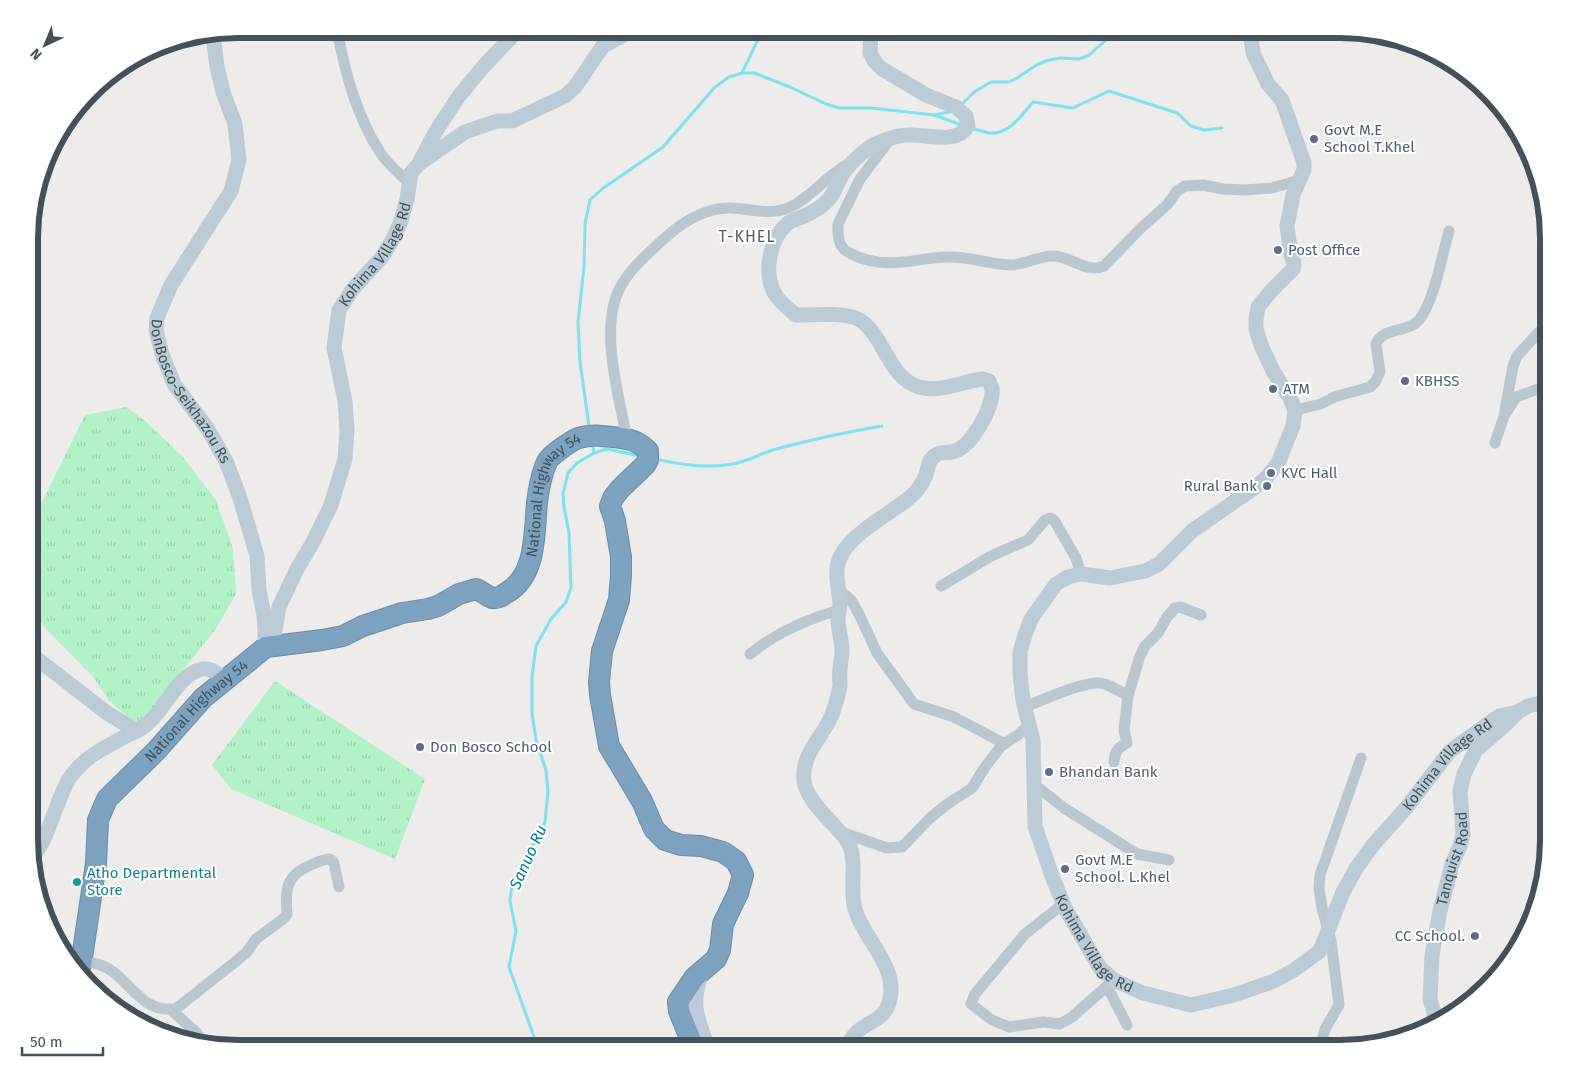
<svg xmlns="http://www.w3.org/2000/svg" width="1578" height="1077" font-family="'Fira Sans',sans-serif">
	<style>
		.park { fill: url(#park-tufts) }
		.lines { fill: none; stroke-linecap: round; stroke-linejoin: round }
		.stream { stroke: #7ce3f3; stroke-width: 3 }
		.highway-casing { stroke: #698eab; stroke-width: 22 }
		.street { stroke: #bac7d0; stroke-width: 11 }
		.secondary { stroke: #bbcbd7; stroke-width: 15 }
		.highway { stroke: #7da3c0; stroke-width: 20 }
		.service-dot { fill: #5c6f8a; stroke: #fff; stroke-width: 2 }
		.culture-dot { fill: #0f9aa8; stroke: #fff; stroke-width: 2 }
		.labels { text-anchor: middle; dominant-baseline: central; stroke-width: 4; stroke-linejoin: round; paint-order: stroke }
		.service-label { font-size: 15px; fill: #4e5e75; stroke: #fff; text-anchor: start }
		.street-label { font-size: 15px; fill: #42515a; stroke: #fff }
		.culture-label { font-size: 15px; fill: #0d838f; stroke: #fff; text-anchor: start }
		.neighbourhood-label { font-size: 16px; letter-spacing: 1px; fill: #575c61; stroke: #fff }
		.water-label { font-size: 16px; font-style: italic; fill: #037d8f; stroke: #fff }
		.rim { fill: none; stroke: #42515a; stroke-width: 6 }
	</style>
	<defs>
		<pattern id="park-tufts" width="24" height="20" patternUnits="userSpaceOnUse" patternTransform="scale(1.25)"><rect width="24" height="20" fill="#b3f2c7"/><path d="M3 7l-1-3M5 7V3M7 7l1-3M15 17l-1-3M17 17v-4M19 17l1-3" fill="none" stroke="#9bd1ad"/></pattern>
	</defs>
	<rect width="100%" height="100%" fill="#eeebeb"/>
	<g class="park">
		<polygon points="126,407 144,420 182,456 216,500 233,549 236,594 215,630 192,659 138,725 109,701 94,678 43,626 31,601 31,524 85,415"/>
		<polygon points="275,681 425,779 395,859 231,789 212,765"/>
	</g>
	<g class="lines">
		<g class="stream">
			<polyline points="742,73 763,29"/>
			<polyline points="960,106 974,92 991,82 1009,82 1017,78 1038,64 1049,60 1060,58 1079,59 1089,55 1106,40 1123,29"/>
			<polyline points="935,115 953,111"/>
			<path d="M974,129C979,130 984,132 989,133C1009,135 1022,115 1033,102L1073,108L1109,91L1177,113L1191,126L1204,130L1222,128"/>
			<polyline points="589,426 580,362 578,322 584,267 585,224 590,200 602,189 663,147 714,88 729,77 742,73 754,73 790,87 826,104 839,108 871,108 934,115 962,125"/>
			<polyline points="594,453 607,449 640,456"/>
			<path d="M660,460C687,466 717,470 744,461C756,457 767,451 780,448C814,439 847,432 882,426"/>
			<polyline points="538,1048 509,967 516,931 510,901 512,884 545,822 548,791 546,770 536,740 532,713 532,677 536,646 551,619 566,602 571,588 569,533 564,507 563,494 568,473 577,463 594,453 593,447"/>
		</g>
		<g class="highway-casing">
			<g id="highway">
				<path id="s5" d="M79,969L81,965L96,863L98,820L107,799L156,751L203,698L266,647L322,640L343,636L363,626L402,613L428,609L438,606L459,594L476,589C481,591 487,596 492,598C498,599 502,596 506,593C537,576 534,533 537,503C538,492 542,472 547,462C549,456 570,442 576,439C583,436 595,435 602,436C621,438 634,437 648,451V460L645,465L620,489L613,498L610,506L615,521L621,557V575L619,600L602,651L599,682L600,695L609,746L642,801L654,829L665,840L681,845L701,846L723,852L736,861L743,875L738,893L723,924L720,950L716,959L695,977L678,1002L679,1011L694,1048"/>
			</g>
		</g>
		<g class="street">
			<path d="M337,29C344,69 356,114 378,149C385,162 399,173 409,183"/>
			<path d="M891,138L860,179L838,224C837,245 841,251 861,258C893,269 915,258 947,257C970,256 990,265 1012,265C1026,264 1039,256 1053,256C1071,256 1086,274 1104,266L1141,228L1167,205L1177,191L1185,186L1203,185L1223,189L1245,190L1272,188L1300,180"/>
			<path d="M1295,410L1321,404L1334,397L1370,387L1375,382L1380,372L1376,344C1382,327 1408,333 1419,320C1434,302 1442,255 1449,231"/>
			<polyline points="1504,416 1513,366 1517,356 1540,331 1549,338"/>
			<path d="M627,439C619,396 598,326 621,286C629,271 643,258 656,246C673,230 690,216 713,210C738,203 764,218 788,208C809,200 826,175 849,164"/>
			<polyline points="1495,443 1504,416 1516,397 1549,385"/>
			<polyline points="941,586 991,556 1028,540 1045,520 1050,518 1054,520 1076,558 1081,574"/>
			<polyline points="838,589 851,600 859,614 877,653 914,704 954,717 1005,744"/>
			<path d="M750,654C776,633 807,619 839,610"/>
			<path d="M1025,707C1045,699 1075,685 1096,683C1107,682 1119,691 1128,696"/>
			<path d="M1114,762C1115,752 1117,748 1127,743L1124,730L1128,696L1140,656L1145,646L1158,633L1167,617L1175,608L1180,607L1201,615"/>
			<polyline points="1035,785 1064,808 1137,854 1169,860"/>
			<polyline points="841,832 887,848 902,847 930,818 946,805 972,788 985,767 1002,745 1018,735 1030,724"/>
			<polyline points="1063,904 1025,934 975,994 971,1004 992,1020 1009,1027 1043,1022 1060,1024 1072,1017 1114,980"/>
			<path d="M81,965C84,964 89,962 93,963C127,968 138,1017 177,1008L235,962L246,953L256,939L283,919L287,914C285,889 286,875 311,865C318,862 323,859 330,859L334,863L339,887"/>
			<polyline points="1107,986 1127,1025"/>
			<polyline points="170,1009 197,1033 205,1044"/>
			<polyline points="1320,1048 1325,1029 1339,1005 1331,941 1322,908 1319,888 1320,875 1361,758"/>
		</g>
		<g class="secondary">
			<path id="s1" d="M1250,29L1253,53L1268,84L1282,100L1304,163V170L1293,195L1287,226L1291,255L1294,263L1293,269L1271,291L1258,307L1256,319V329L1261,345L1273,371L1290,398L1295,410L1293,426L1278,463L1266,478L1254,488L1192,531L1159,564L1145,571L1110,578L1081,574L1068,577L1056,584L1031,619L1025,635L1020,652V674L1023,701L1033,740L1035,826L1052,876L1065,908L1100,968L1114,980L1143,993L1191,1005L1234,995L1274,981L1294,970L1320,951L1343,892L1357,867L1373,845L1406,808L1450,751L1499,716L1518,712L1528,706L1549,701"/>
			<path id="s2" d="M213,34L217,67L223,92L235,124L239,160L231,191L171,285L157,318L156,330L162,354L174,384L207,428L226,461L240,498L257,556L259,590L264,615L266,647"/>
			<polyline points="420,163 465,132 497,121 512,121 565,96 575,87 602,47 634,29"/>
			<path id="s3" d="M272,647L279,607L297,569L313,542L331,505L345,459L347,430L345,401L334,348L339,310L352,290L382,257L393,239L401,221L407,199L411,173L418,165L436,131L459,96L483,67L519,29"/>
			<polyline points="31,654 107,713 137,731"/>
			<path d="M31,857C48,845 56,797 71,776C87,755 104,748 126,736C133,733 140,730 146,725C164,711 178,674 202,669C210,667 219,675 226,679"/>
			<path d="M701,975C690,1007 698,1018 708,1048"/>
			<path id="s4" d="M1435,1024L1434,1012L1430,1000L1432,955L1440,911L1452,864L1460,846L1463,834L1460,791L1464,774L1476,750L1506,724L1518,712"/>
			<path d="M847,1048C849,1043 851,1038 855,1034C865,1022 884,1021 889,1003C900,967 864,941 855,909C849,889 858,860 848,842C836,824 807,803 804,781C801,755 821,739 831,717C835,707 838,696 840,686C840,681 839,676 840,670C840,664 842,657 842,651C842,640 838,630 838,619C838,614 840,609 840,603C839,591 836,580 837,568C841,537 888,516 909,498C916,493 923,483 926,475C928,468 928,459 936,455C941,451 949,454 955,451C972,446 994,406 992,389C992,388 989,382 989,381L983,379C962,381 941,393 919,387C887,377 884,333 858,319C843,312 813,315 796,315C790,310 782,304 777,297C762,276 769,240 787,224C792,219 799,219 804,216C813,212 823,206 829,199C836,191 838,180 844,172C853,160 868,146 882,141C890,138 899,135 908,135C926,134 957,145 968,126L966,116L956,107L926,95L882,69L875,62L870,53L871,29"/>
		</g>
		<use href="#highway" class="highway"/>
	</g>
	<g class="service-dot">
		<circle cx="1314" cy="139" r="5"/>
		<circle cx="1278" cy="250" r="5"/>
		<circle cx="1405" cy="381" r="5"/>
		<circle cx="1273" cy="389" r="5"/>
		<circle cx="1271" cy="473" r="5"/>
		<circle cx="1267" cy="486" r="5"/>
		<circle cx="420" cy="747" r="5"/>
		<circle cx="1049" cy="772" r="5"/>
		<circle cx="1065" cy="869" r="5"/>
		<circle cx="1475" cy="936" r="5"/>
	</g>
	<circle class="culture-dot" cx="77" cy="882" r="5"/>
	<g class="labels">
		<g class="service-label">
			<text x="1324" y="130">Govt M.E<tspan x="1324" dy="17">School T.Khel</tspan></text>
			<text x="1288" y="250">Post Office</text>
			<text x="1415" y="381">KBHSS</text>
			<text x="1283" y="389">ATM</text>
			<text x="1281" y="473">KVC Hall</text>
			<text x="1257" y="486" text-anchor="end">Rural Bank</text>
			<text x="430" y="747">Don Bosco School</text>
			<text x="1059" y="772">Bhandan Bank</text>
			<text x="1075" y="860">Govt M.E<tspan x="1075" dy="17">School. L.Khel</tspan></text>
			<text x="1465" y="936" text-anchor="end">CC School.</text>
		</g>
		<g class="street-label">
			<text stroke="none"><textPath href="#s3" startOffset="421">Kohima Village Rd</textPath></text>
			<text stroke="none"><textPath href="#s2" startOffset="391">DonBosco-Seikhazou Rs</textPath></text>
			<text stroke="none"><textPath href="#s5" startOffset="762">National Highway 54</textPath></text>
			<text stroke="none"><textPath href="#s5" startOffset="299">National Highway 54</textPath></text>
			<text stroke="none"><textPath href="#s1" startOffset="1622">Kohima Village Rd</textPath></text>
			<text stroke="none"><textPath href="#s4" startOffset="169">Tanquist Road</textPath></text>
			<text stroke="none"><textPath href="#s1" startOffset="1129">Kohima Village Rd</textPath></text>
		</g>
		<g class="culture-label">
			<text x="87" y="873">Atho Departmental<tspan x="87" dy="17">Store</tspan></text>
		</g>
		<g class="neighbourhood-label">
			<text x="747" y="236">T-KHEL</text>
		</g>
		<g class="water-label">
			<text transform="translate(528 857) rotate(-66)">Sanuo Ru</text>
		</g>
	</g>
	<path d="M0 0H1578V1077H0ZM238 38H1340A200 200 0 0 1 1540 238V840A200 200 0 0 1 1340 1040H238A200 200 0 0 1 38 840V238A200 200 0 0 1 238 38Z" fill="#fff" fill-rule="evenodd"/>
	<path class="rim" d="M238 38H1340A200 200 0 0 1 1540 238V840A200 200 0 0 1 1340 1040H238A200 200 0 0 1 38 840V238A200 200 0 0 1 238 38Z"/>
	<g transform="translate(45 45) rotate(224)" stroke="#ffffff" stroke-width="4" paint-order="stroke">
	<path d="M0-4L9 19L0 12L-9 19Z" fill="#42515a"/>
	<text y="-8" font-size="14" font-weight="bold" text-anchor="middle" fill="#42515a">N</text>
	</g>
	<path d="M22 1047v8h81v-8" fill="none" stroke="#42515a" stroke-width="2.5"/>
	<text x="30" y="1047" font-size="15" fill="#42515a" stroke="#ffffff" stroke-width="4" paint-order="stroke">50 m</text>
</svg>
